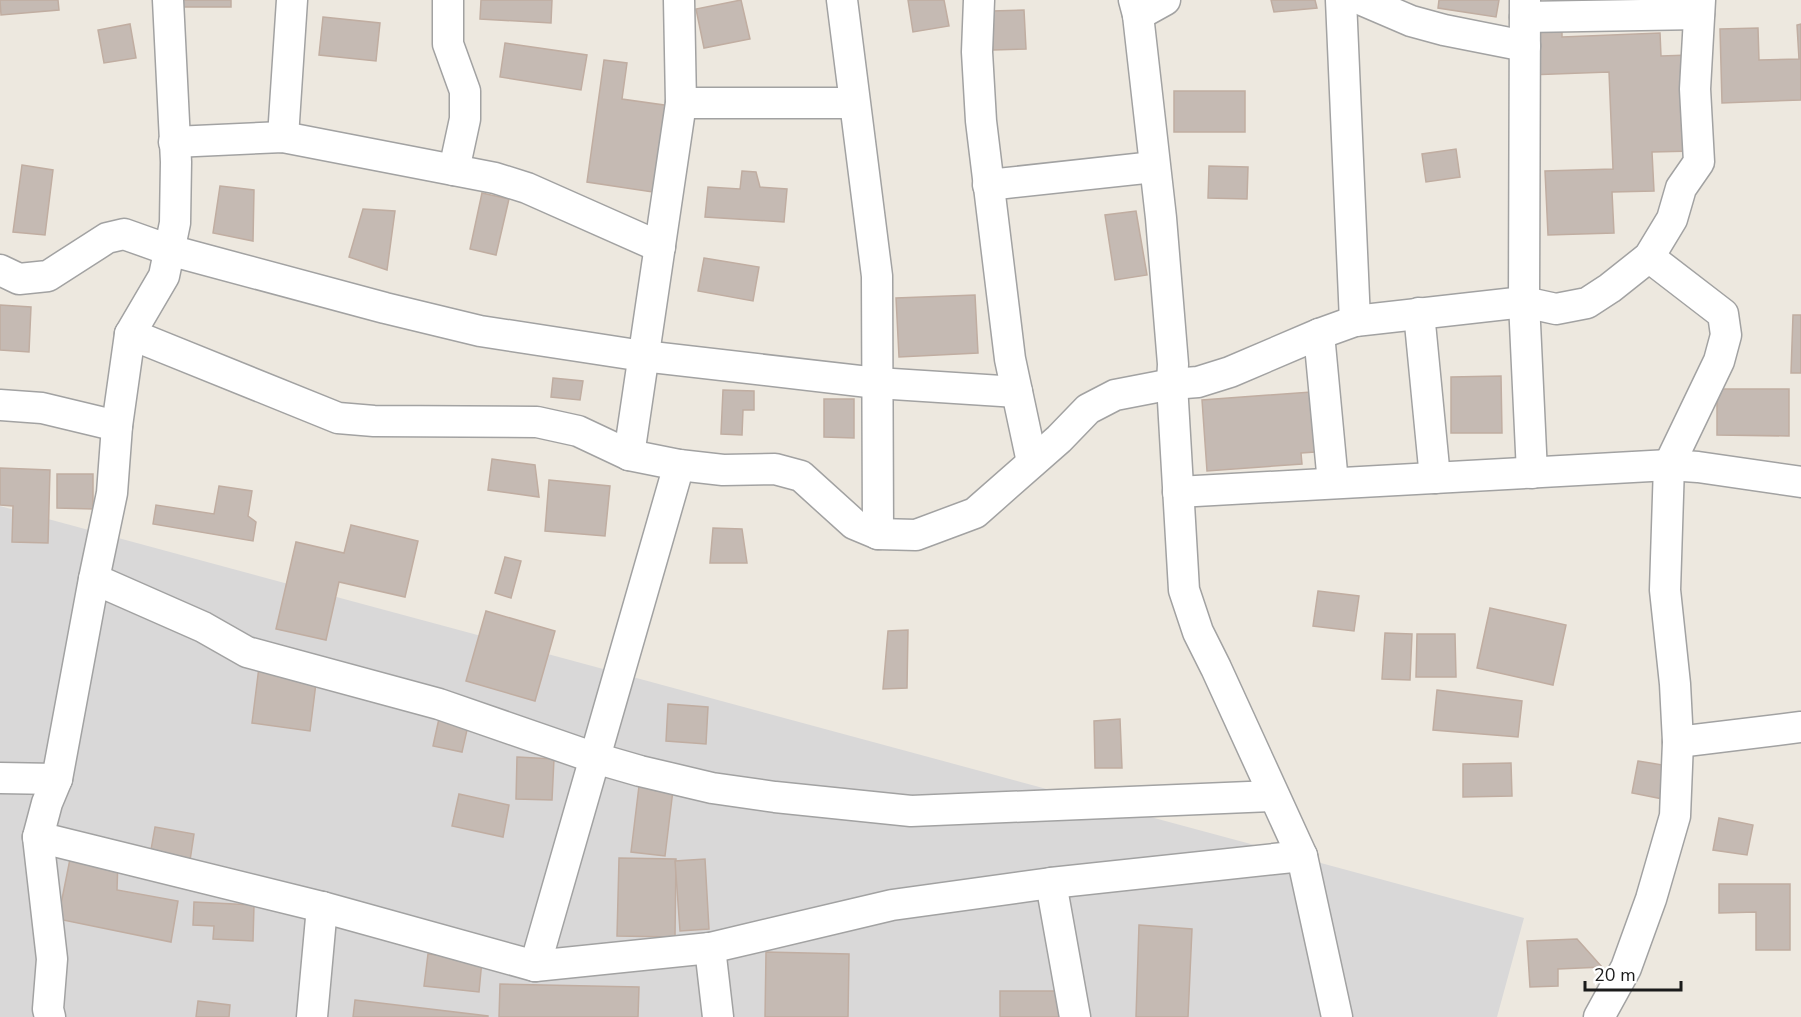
<svg xmlns="http://www.w3.org/2000/svg" width="1801" height="1017" font-family="'Nunito Sans',sans-serif">
	<style>
		.residential { fill: #d9d8d8 }
		.building { fill: #c5bab3; stroke: #c0ada1; stroke-width: 1.5 }
		.lines { fill: none; stroke-linecap: round; stroke-linejoin: round }
		.street-casing { stroke: #a2a2a2; stroke-width: 33 }
		.street { stroke: #fff; stroke-width: 30 }
	</style>
	<rect width="100%" height="100%" fill="#ede8df"/>
	<polygon class="residential" points="0,506 1524,918 1497,1017 0,1017"/>
	<g class="building">
		<polygon points="0,0 58,0 59,10 1,15"/>
		<polygon points="161,0 231,0 231,7 162,7"/>
		<polygon points="481,0 552,0 551,23 480,19"/>
		<polygon points="741,0 750,39 704,48 696,9"/>
		<polygon points="908,0 944,0 949,26 913,32"/>
		<polygon points="1271,0 1315,0 1317,8 1274,12"/>
		<polygon points="1439,0 1499,0 1496,17 1438,8"/>
		<polygon points="1024,10 1026,49 993,50 992,11"/>
		<polygon points="323,17 380,23 376,61 319,55"/>
		<polygon points="130,24 136,58 104,63 98,30"/>
		<polygon points="1801,24 1801,100 1722,103 1720,29 1758,28 1759,60 1799,59 1797,25"/>
		<polygon points="1562,27 1562,37 1660,33 1661,56 1689,55 1693,151 1652,152 1654,191 1612,192 1614,233 1548,235 1545,171 1613,169 1609,72 1528,75 1526,28"/>
		<polygon points="505,43 587,55 581,90 500,77"/>
		<polygon points="604,60 627,63 622,99 671,106 659,193 587,182"/>
		<rect x="1174" y="91" width="71" height="41"/>
		<polygon points="1456,149 1460,177 1426,182 1422,154"/>
		<polygon points="22,165 53,170 45,235 13,232"/>
		<polygon points="1209,166 1248,167 1247,199 1208,198"/>
		<polygon points="742,171 756,172 760,187 787,189 784,222 705,217 708,187 740,189"/>
		<polygon points="220,186 254,190 253,241 213,233"/>
		<polygon points="482,193 509,199 496,255 470,249"/>
		<polygon points="363,209 395,211 387,270 349,257"/>
		<polygon points="1136,211 1147,275 1115,280 1105,215"/>
		<polygon points="704,258 759,267 753,301 698,291"/>
		<polygon points="975,295 978,353 899,357 896,298"/>
		<polygon points="0,305 31,307 29,352 0,350"/>
		<polygon points="1793,315 1801,315 1801,373 1791,373"/>
		<polygon points="1501,376 1502,433 1451,433 1451,377"/>
		<polygon points="553,378 583,381 580,400 551,397"/>
		<polygon points="1717,389 1789,389 1789,436 1717,435"/>
		<polygon points="723,390 754,391 754,410 743,410 742,435 721,434"/>
		<polygon points="1311,392 1315,452 1301,453 1302,464 1207,471 1202,400"/>
		<polygon points="824,399 854,399 854,438 824,437"/>
		<polygon points="492,459 535,465 539,497 488,490"/>
		<polygon points="0,468 50,470 48,543 12,542 13,506 0,505"/>
		<polygon points="57,474 93,474 93,509 57,508"/>
		<polygon points="549,480 610,486 605,536 545,531"/>
		<polygon points="219,486 252,491 248,516 256,522 253,541 153,524 156,505 214,514"/>
		<polygon points="351,525 418,541 405,597 339,582 326,640 276,629 296,542 344,553"/>
		<polygon points="713,528 742,529 747,563 710,563"/>
		<polygon points="505,557 521,561 511,598 495,593"/>
		<polygon points="1318,591 1359,596 1354,631 1313,626"/>
		<polygon points="1490,608 1566,625 1553,685 1477,668"/>
		<polygon points="486,611 555,631 535,701 466,681"/>
		<polygon points="908,630 907,688 883,689 888,631"/>
		<polygon points="1385,633 1412,634 1410,680 1382,679"/>
		<polygon points="1417,634 1455,634 1456,677 1416,677"/>
		<polygon points="261,651 319,659 310,731 252,723"/>
		<polygon points="1437,690 1522,701 1518,737 1433,730"/>
		<polygon points="668,704 708,707 706,744 666,741"/>
		<polygon points="440,714 469,721 462,752 433,746"/>
		<polygon points="1120,719 1122,768 1095,768 1094,721"/>
		<polygon points="517,757 554,759 552,800 516,799"/>
		<polygon points="1638,761 1669,766 1663,799 1632,793"/>
		<polygon points="1511,763 1512,796 1463,797 1463,764"/>
		<polygon points="639,786 673,790 665,856 631,852"/>
		<polygon points="459,794 509,805 503,837 452,826"/>
		<polygon points="1719,818 1753,825 1747,855 1713,850"/>
		<polygon points="155,827 194,834 189,867 149,861"/>
		<polygon points="72,849 118,859 117,890 178,901 171,942 58,919"/>
		<polygon points="619,858 676,859 675,937 617,936"/>
		<polygon points="705,859 709,929 680,931 675,861"/>
		<polygon points="1719,884 1790,884 1790,950 1756,950 1756,912 1719,913"/>
		<polygon points="194,902 254,905 253,941 213,939 214,926 193,925"/>
		<polygon points="1139,925 1192,929 1188,1017 1136,1017"/>
		<polygon points="1577,939 1602,967 1558,969 1558,986 1530,987 1527,941"/>
		<polygon points="766,952 849,954 848,1017 765,1017"/>
		<polygon points="428,954 482,960 479,992 424,986"/>
		<polygon points="500,984 639,987 638,1017 499,1017"/>
		<polygon points="1000,991 1065,991 1064,1017 1000,1017"/>
		<polygon points="355,1000 488,1016 488,1017 353,1017"/>
		<polygon points="198,1001 230,1005 229,1017 196,1017"/>
	</g>
	<g class="lines">
		<g class="street-casing">
			<g id="street">
				<polyline points="448,0 448,44 465,91 465,119 454,170"/>
				<polyline points="842,0 877,276 878,534"/>
				<polyline points="979,0 977,52 981,121 1010,359 1032,462"/>
				<polyline points="1134,0 1138,15 1161,218 1173,364 1172,384 1184,590 1198,632 1216,668 1302,856 1337,1017"/>
				<polyline points="1341,0 1355,321"/>
				<polyline points="1362,0 1411,21 1444,30 1525,46"/>
				<polyline points="1525,0 1524,302 1532,473"/>
				<polyline points="1138,15 1165,0"/>
				<polyline points="1525,17 1699,14"/>
				<polyline points="681,103 854,103"/>
				<polyline points="283,137 292,0"/>
				<polyline points="174,142 283,137 495,178 527,188 660,247"/>
				<polyline points="988,185 1154,167"/>
				<polyline points="0,270 19,279 48,276 107,238 124,234 169,250 385,308 480,331 643,356 877,383 1017,392"/>
				<polyline points="1419,313 1435,478"/>
				<polyline points="130,334 338,418 374,421 537,422 578,431 629,455 679,465 723,470 775,469 801,476 854,524 878,534 916,535 975,513 1059,439 1088,409 1115,395 1172,384 1198,382 1230,372 1319,334 1355,321 1524,302 1556,309 1587,303 1610,288 1649,257 1672,219 1681,188 1699,162 1695,89 1700,0"/>
				<polyline points="1319,334 1333,483"/>
				<polyline points="0,405 42,408 117,426"/>
				<polyline points="629,455 681,103 679,0"/>
				<polyline points="1178,492 1669,465 1698,467 1801,482"/>
				<polyline points="94,579 203,627 247,652 439,704 595,758 640,771 712,788 775,797 911,811 1274,796"/>
				<polyline points="1678,742 1801,727"/>
				<polyline points="0,778 57,779"/>
				<polyline points="38,837 322,907 535,966 710,948 892,905 1051,883 1302,856"/>
				<polyline points="1051,883 1075,1017"/>
				<polyline points="710,948 718,1017"/>
				<polyline points="535,966 679,465"/>
				<polyline points="50,1017 48,1009 52,959 38,837 47,803 57,779 94,579 112,493 117,426 130,334 164,276 175,223 176,162 168,0"/>
				<polyline points="312,1017 322,907"/>
				<polyline points="1599,1017 1626,968 1651,899 1675,816 1678,742 1675,684 1665,590 1669,465 1719,361 1726,335 1723,314 1649,257"/>
			</g>
		</g>
		<use href="#street" class="street"/>
	</g>
	<path d="M1585 981v9h96v-9" fill="none" stroke="#1b1b1b" stroke-width="3"/>
	<text x="1594" y="981" font-size="18" fill="#1b1b1b" stroke="#ffffff" stroke-width="4.5" paint-order="stroke">20 m</text>
</svg>
